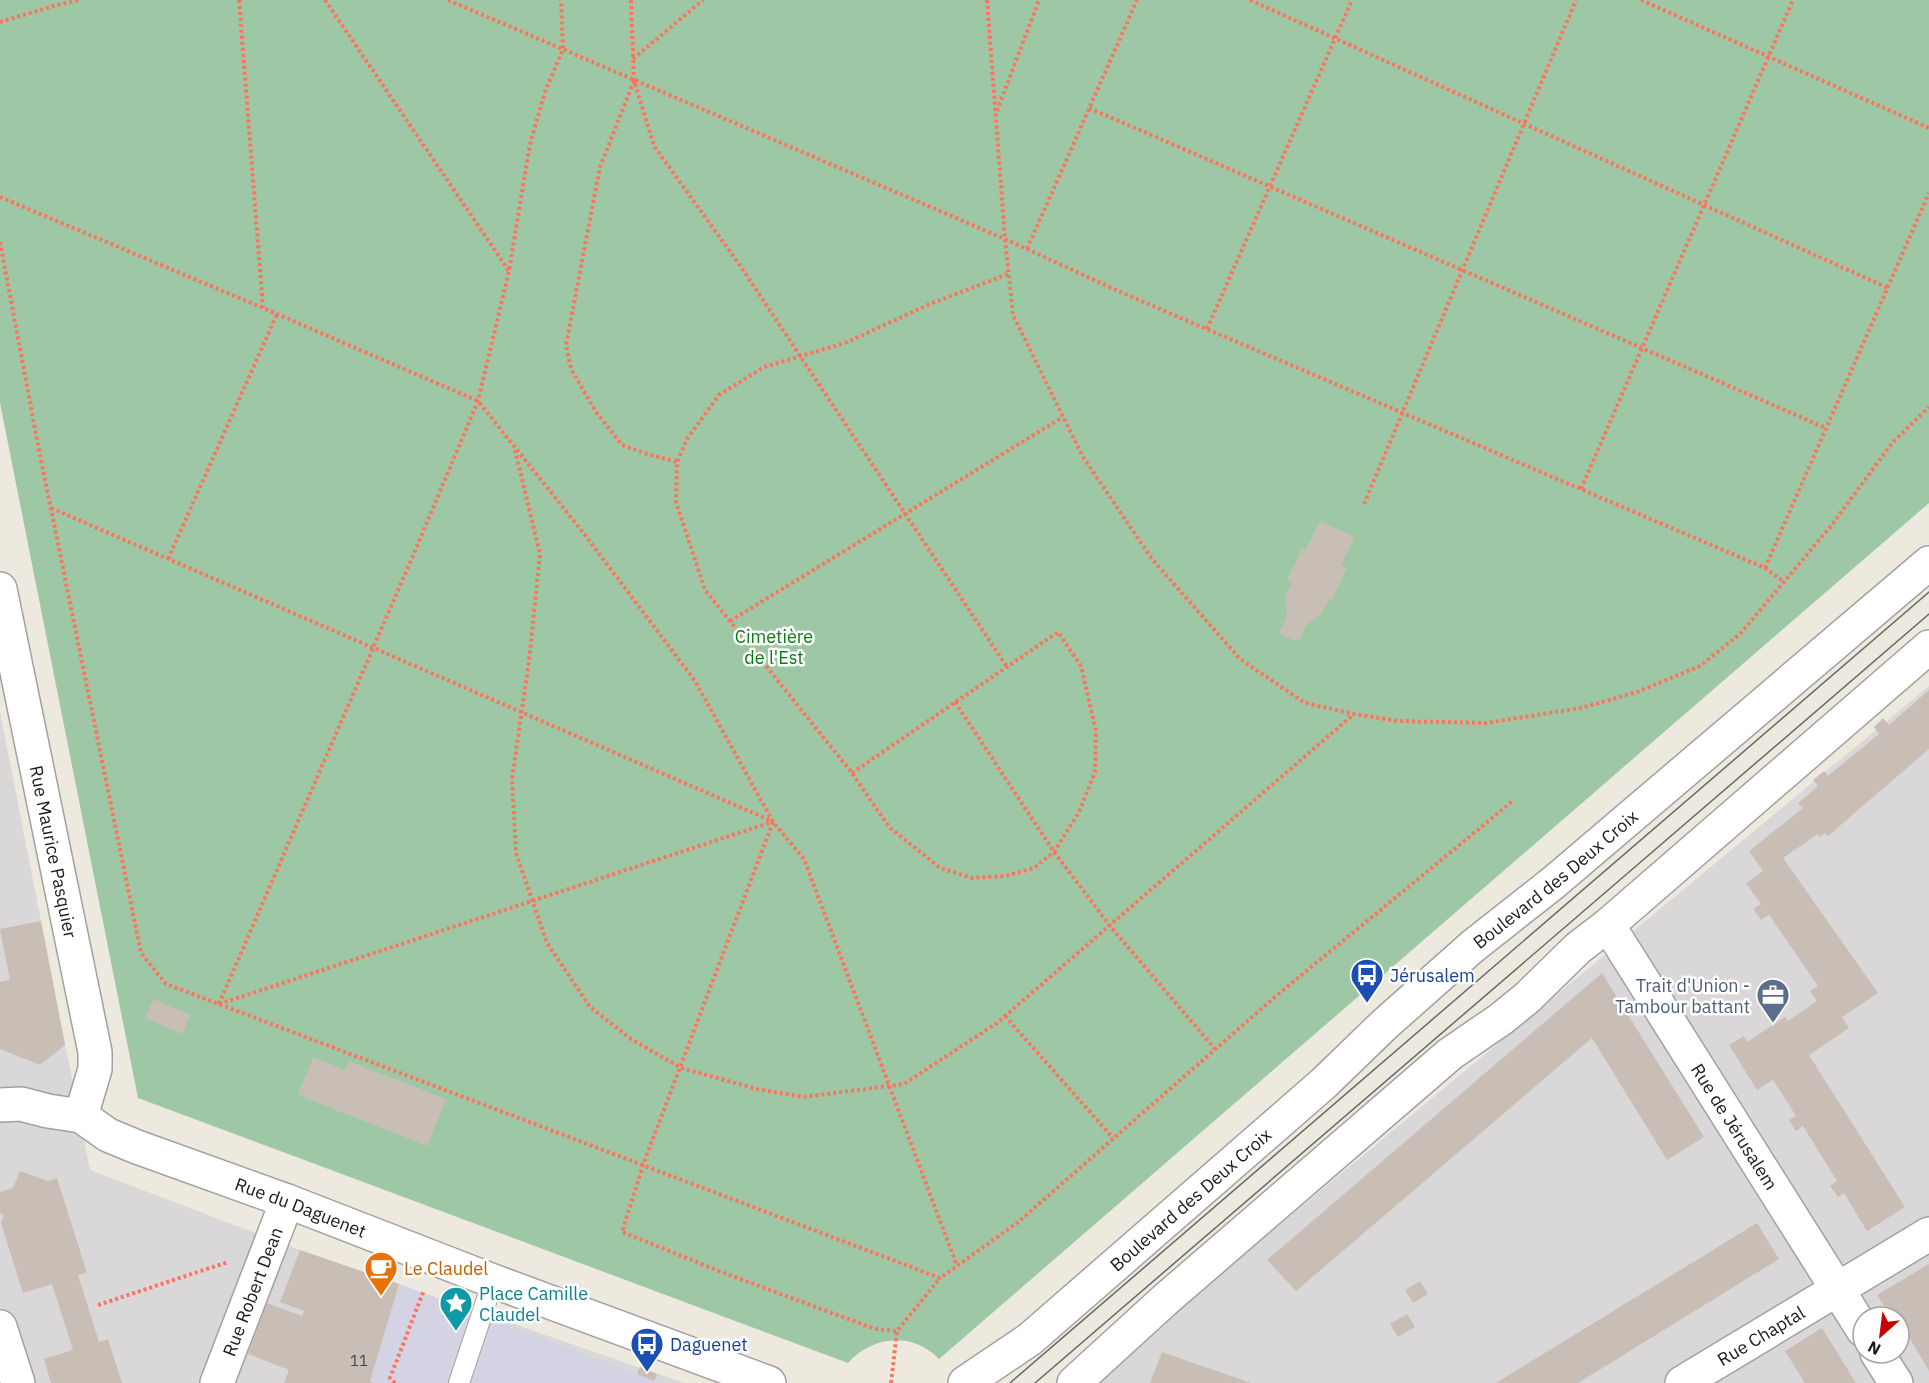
<svg xmlns="http://www.w3.org/2000/svg" width="1929" height="1383" font-family="'IBM Plex Sans',sans-serif">
	<style>
		.residential { fill: #d9d7d7; fill-rule: evenodd }
		.cemetery { fill: #9ec8a5 }
		.plaza { fill: #d3d3e3 }
		.building { fill: #c9beb5 }
		.lines { fill: none; stroke-linecap: round; stroke-linejoin: round }
		.lane-casing { stroke: #a1a1a1; stroke-width: 22 }
		.street-casing { stroke: #a1a1a1; stroke-width: 36 }
		.path { stroke: #ff725e; stroke-width: 4; stroke-dasharray: 3 3; stroke-linecap: butt }
		.lane { stroke: #fff; stroke-width: 20 }
		.street { stroke: #fff; stroke-width: 33 }
		.tram { stroke: #686868; stroke-width: 1.5 }
		.labels { text-anchor: middle; dominant-baseline: central; stroke-width: 5; stroke-linejoin: round; paint-order: stroke }
		.number-label { font-size: 15px; fill: #464341 }
		.park-label { font-size: 18px; fill: #037e10; stroke: #fff }
		.street-label { font-size: 18px; fill: #1a1a1a; stroke: #fff }
		.transit-label { font-size: 18px; fill: #164399; stroke: #fff; text-anchor: start }
		.service-label { font-size: 18px; fill: #4e5e75; stroke: #fff; text-anchor: end }
		.food-label { font-size: 18px; fill: #c56008; stroke: #fff; text-anchor: start }
		.culture-label { font-size: 18px; fill: #0d838f; stroke: #fff; text-anchor: start }
	</style>
	<rect width="100%" height="100%" fill="#ede9de"/>
	<g class="residential">
		<path d="M1929,686V1383H1090L1107,1368ZM1863,1317H1899V1353H1863Z"/>
		<polygon points="0,712 90,1170 300,1250 684,1383 0,1383"/>
	</g>
	<path class="cemetery" d="M0,0H1929V503L939,1359C912,1331 872,1336 848,1363L138,1098L0,403Z"/>
	<polygon class="plaza" points="399,1284 661,1383 373,1383 370,1381"/>
	<g class="building">
		<polygon points="1320,521 1354,537 1341,565 1347,568 1332,600 1329,599 1322,613 1306,625 1298,642 1279,633 1287,615 1285,596 1292,583 1287,580 1302,549 1305,551"/>
		<polygon points="1929,690 1929,749 1828,836 1824,833 1820,837 1818,834 1783,858 1878,993 1842,1017 1849,1028 1809,1055 1905,1207 1867,1231 1844,1193 1838,1197 1830,1186 1837,1181 1803,1126 1796,1131 1789,1120 1796,1116 1773,1080 1757,1090 1729,1045 1744,1036 1747,1042 1785,1017 1788,1021 1817,1001 1810,991 1818,986 1769,915 1761,920 1753,909 1761,904 1746,883 1763,871 1749,851 1803,808 1798,803 1818,786 1813,780 1824,771 1828,776 1879,734 1874,727 1883,718 1889,725"/>
		<polygon points="41,921 65,1045 40,1065 0,1049 0,982 10,980 0,929"/>
		<polygon points="1602,973 1704,1137 1667,1160 1592,1038 1296,1291 1267,1260"/>
		<polygon points="153,999 190,1015 182,1034 145,1018"/>
		<polygon points="313,1057 345,1070 348,1061 446,1099 427,1146 298,1095"/>
		<polygon points="20,1171 48,1181 57,1178 87,1273 78,1275 99,1342 108,1339 122,1383 51,1383 44,1359 73,1350 52,1284 23,1293 1,1223 4,1215 0,1213 0,1192 13,1188"/>
		<polygon points="1757,1223 1779,1259 1578,1383 1496,1383"/>
		<polygon points="300,1250 399,1284 370,1381 373,1383 284,1383 289,1370 248,1354 267,1303 302,1316 304,1311 280,1302"/>
		<polygon points="1929,1264 1929,1371 1905,1330 1900,1332 1899,1330 1899,1317 1891,1317 1877,1295"/>
		<polygon points="1420,1281 1428,1294 1413,1303 1405,1290"/>
		<polygon points="1407,1314 1415,1327 1398,1337 1390,1324"/>
		<polygon points="1822,1328 1856,1383 1805,1383 1785,1351"/>
		<polygon points="1162,1352 1251,1383 1150,1383"/>
		<polygon points="640,1367 657,1374 654,1381 637,1374"/>
	</g>
	<g class="lines">
		<g class="lane-casing">
			<polyline id="lane" points="459,1383 493,1281"/>
		</g>
		<g class="street-casing">
			<g id="street">
				<path id="s1" d="M0,589L95,1052V1069L81,1116"/>
				<path id="s2" d="M1608,925L1863,1330"/>
				<path id="s3" d="M0,1105L21,1104L48,1111L81,1116L108,1135L137,1147L287,1201L493,1281L769,1383"/>
				<polyline points="0,1327 18,1383"/>
				<polyline points="1877,1353 1896,1383"/>
				<path id="s4" d="M217,1383L287,1201"/>
				<path id="s5" d="M965,1383L1030,1339L1324,1083L1385,1024L1473,946L1553,883L1929,563"/>
				<polyline points="1074,1383 1166,1299 1450,1054 1501,1019 1528,997 1578,948 1608,925 1929,647"/>
				<path id="s6" d="M1682,1383L1929,1234"/>
			</g>
		</g>
		<g class="path">
			<polyline points="239,0 263,308"/>
			<polyline points="325,0 509,271"/>
			<polyline points="448,0 1005,239 1118,291 1765,568 1784,582"/>
			<polyline points="631,0 634,80 654,146 739,264 1007,667"/>
			<polyline points="987,0 1005,239 1013,315 1083,457 1152,559 1240,659 1305,703 1354,714 1398,721 1486,723 1581,708 1637,692 1700,666 1740,634 1831,526 1892,443 1929,407"/>
			<polyline points="1250,0 1888,288"/>
			<polyline points="1641,0 1929,128"/>
			<polyline points="0,22 57,5 80,0"/>
			<polyline points="633,59 703,0"/>
			<polyline points="634,81 600,167 566,345 571,369 596,412 622,445 647,454 677,462"/>
			<polyline points="1089,108 1826,428"/>
			<polyline points="997,111 1039,0"/>
			<polyline points="0,197 263,308 478,401 585,535 695,681 773,822 804,859 957,1266"/>
			<polyline points="0,242 38,445 141,953 166,984 940,1278 1017,1223 1276,996 1514,800"/>
			<polyline points="1027,249 1137,0"/>
			<polyline points="1207,329 1352,0"/>
			<polyline points="515,450 540,554 529,661 512,779 516,853 547,943 590,1007 631,1039 681,1068 757,1089 803,1097 904,1084 997,1023 1354,714"/>
			<polyline points="1581,489 1793,0"/>
			<polyline points="1364,504 1576,0"/>
			<polyline points="51,508 772,821"/>
			<polyline points="168,559 277,314"/>
			<polyline points="1765,568 1929,193"/>
			<polyline points="730,621 1063,417"/>
			<polyline points="955,702 1054,852 1110,926 1215,1049"/>
			<polyline points="852,773 1058,632 1081,666 1096,731 1095,772 1079,812 1054,852 1034,868 1005,876 972,878 940,868 889,827 852,773 705,590 676,502 677,462 687,439 719,395 764,367 845,343 930,304 1008,274"/>
			<polyline points="773,822 643,1165 622,1232 724,1273 875,1329 897,1331 940,1278"/>
			<polyline points="219,1004 409,565 478,401 509,271 530,144 545,92 563,49 561,0"/>
			<polyline points="219,1004 772,822"/>
			<polyline points="1005,1016 1113,1138"/>
			<polyline points="98,1305 228,1262"/>
			<polyline points="395,1383 390,1378 424,1290"/>
			<polyline points="891,1383 897,1331"/>
		</g>
		<use href="#lane" class="lane"/>
		<use href="#street" class="street"/>
		<g class="tram">
			<polyline points="1010,1383 1929,592"/>
			<polyline points="1035,1383 1929,614"/>
		</g>
	</g>
	<defs>
		<g id="bus-pin" transform="scale(1.725)"><path d="M0 17L-7.5 6A9.5 9.5 0 1 1 7.5 6Z" fill="#1a4fb4" stroke="#fff"/><path d="M-5-6H5V4H4V6H2V4H-2V6H-4V4H-5ZM-3.5-4V0h7V-4ZM-3.5 1.2v1.5H-2V1.2ZM2 1.2v1.5H3.5V1.2Z" fill="#fff"/></g>
		<g id="office-pin" transform="scale(1.725)"><path d="M0 17L-7.5 6A9.5 9.5 0 1 1 7.5 6Z" fill="#5c6f8a" stroke="#fff"/><path d="M-6-3h4V-5.5h4V-3h4V5H-6ZM-1-4.5V-3h2v-1.5ZM-6 0V1H6V0Z" fill="#fff"/></g>
		<g id="cafe-pin" transform="scale(1.725)"><path d="M0 17L-7.5 6A9.5 9.5 0 1 1 7.5 6Z" fill="#e8710a" stroke="#fff"/><path d="M-5.5-4.5H6V0H3Q3 3.5 0 3.5H-2.5Q-5.5 3.5-5.5 0ZM3-3.2v2h1.7v-2ZM-6 4.5H4V6H-6Z" fill="#fff"/></g>
		<g id="sight-pin" transform="scale(1.725)"><path d="M0 17L-7.5 6A9.5 9.5 0 1 1 7.5 6Z" fill="#0f9aa8" stroke="#fff"/><path d="M0-6L1.8-2.2L6-1.7L2.9 1.2L3.7 5.4L0 3.3L-3.7 5.4L-2.9 1.2L-6-1.7L-1.8-2.2Z" fill="#fff"/></g>
	</defs>
	<g fill-rule="evenodd">
		<use href="#bus-pin" x="1367" y="975"/>
		<use href="#office-pin" x="1773" y="995"/>
		<use href="#cafe-pin" x="381" y="1268"/>
		<use href="#sight-pin" x="456" y="1303"/>
		<use href="#bus-pin" x="647" y="1344"/>
	</g>
	<g class="labels">
		<g class="number-label">
			<text x="359" y="1360">11</text>
		</g>
		<g class="park-label">
			<text x="774" y="636">Cimetière<tspan x="774" dy="21">de l'Est</tspan></text>
		</g>
		<g class="street-label">
			<text stroke="none"><textPath href="#s1" startOffset="268">Rue Maurice Pasquier</textPath></text>
			<text stroke="none"><textPath href="#s5" startOffset="777">Boulevard des Deux Croix</textPath></text>
			<text stroke="none"><textPath href="#s2" startOffset="238">Rue de Jérusalem</textPath></text>
			<text stroke="none"><textPath href="#s5" startOffset="291">Boulevard des Deux Croix</textPath></text>
			<text stroke="none"><textPath href="#s3" startOffset="321">Rue du Daguenet</textPath></text>
			<text stroke="none"><textPath href="#s4" startOffset="98">Rue Robert Dean</textPath></text>
			<text stroke="none"><textPath href="#s6" startOffset="92">Rue Chaptal</textPath></text>
		</g>
		<g class="transit-label">
			<text x="1390" y="975">Jérusalem</text>
			<text x="670" y="1344">Daguenet</text>
		</g>
		<g class="service-label">
			<text x="1750" y="985">Trait d'Union -<tspan x="1750" dy="21">Tambour battant</tspan></text>
		</g>
		<g class="food-label">
			<text x="404" y="1268">Le Claudel</text>
		</g>
		<g class="culture-label">
			<text x="479" y="1293">Place Camille<tspan x="479" dy="21">Claudel</tspan></text>
		</g>
	</g>
	<g transform="translate(1881 1335) rotate(208)"><circle r="28" fill="#ffffff" stroke="#a3a3a3" stroke-width="1.5"/>
	<path d="M0-4.5L10 22L0 15L-10 22Z" fill="#c50500"/>
	<text y="-9" font-size="16" font-weight="bold" text-anchor="middle" fill="#1a1a1a">N</text>
	</g>
</svg>
